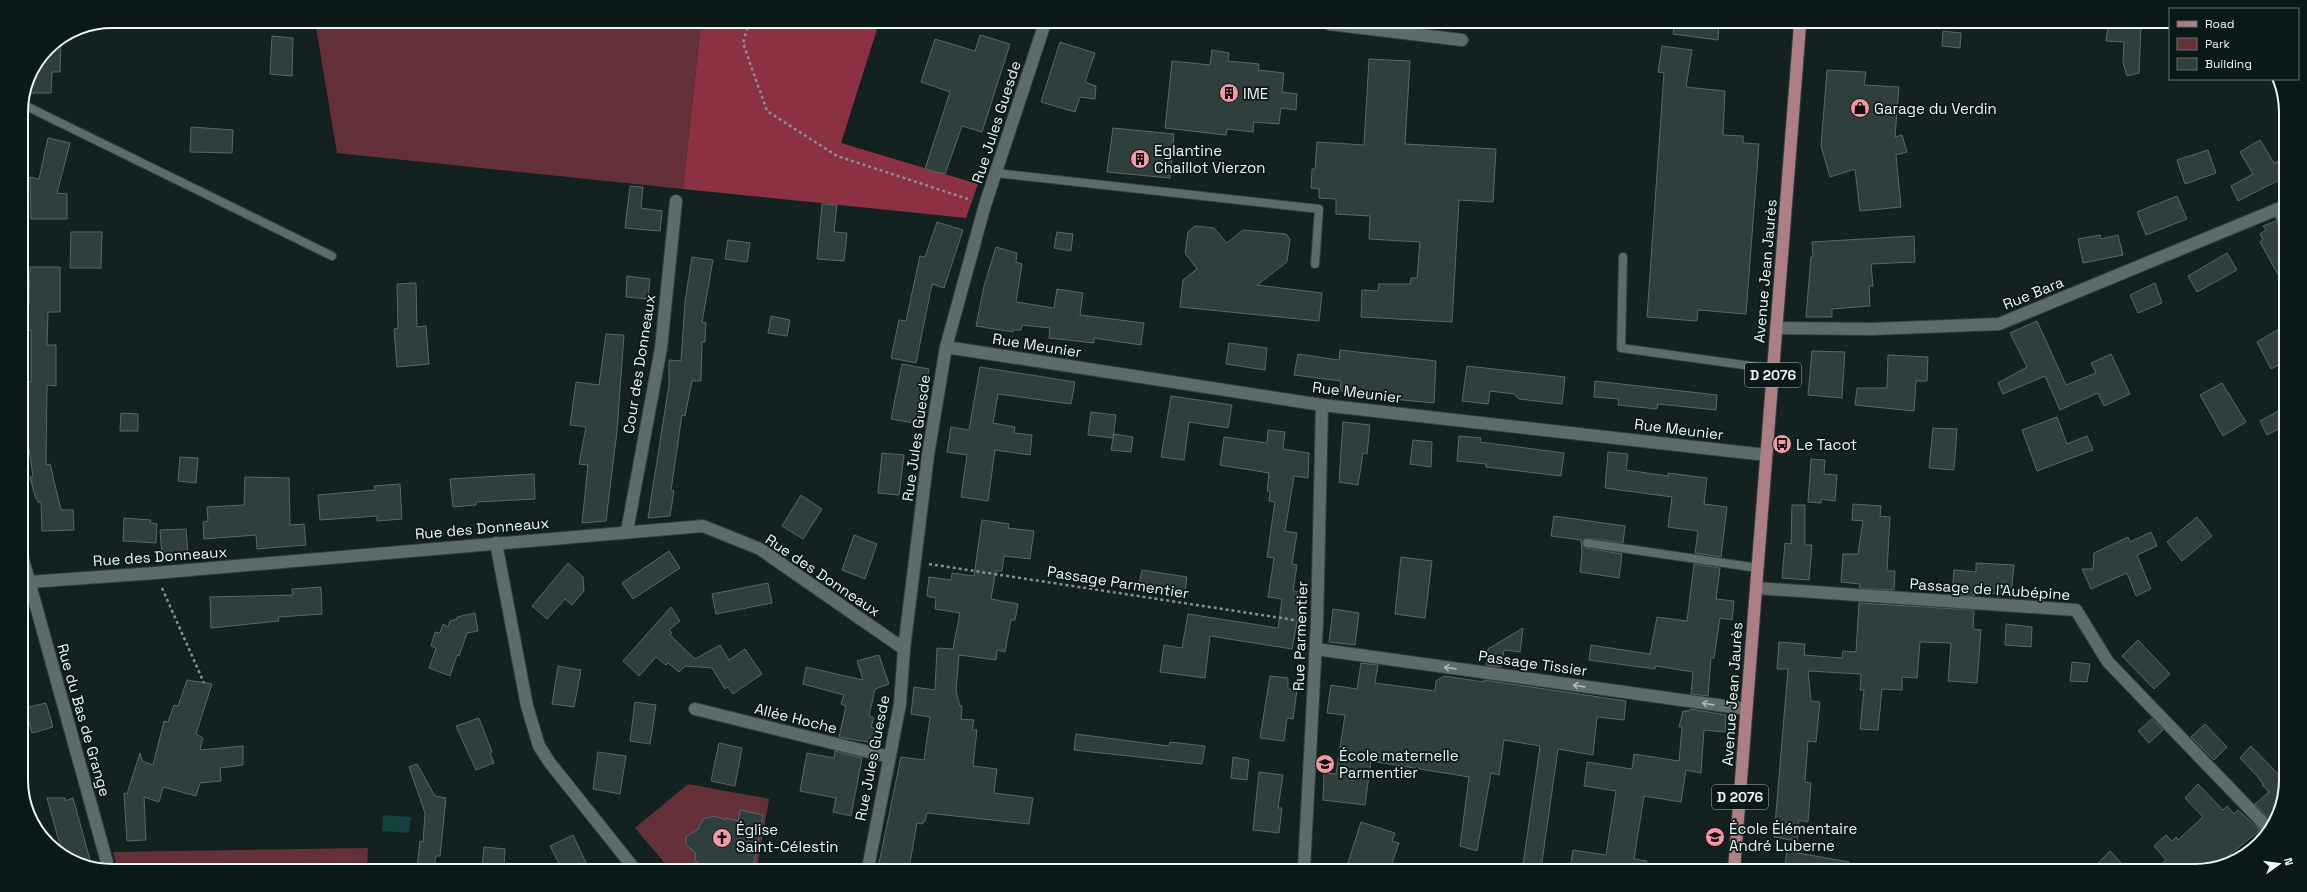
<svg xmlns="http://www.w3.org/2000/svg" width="2307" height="892" font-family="'Space Grotesk',sans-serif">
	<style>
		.green { fill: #653138 }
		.forest { fill: #8b3142 }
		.water { fill: #14423f }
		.building { fill: #2f3f3d; stroke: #586867 }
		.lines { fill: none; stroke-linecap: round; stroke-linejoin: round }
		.lane-casing { stroke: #353f3e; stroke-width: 10 }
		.street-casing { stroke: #353f3e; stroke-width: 14 }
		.primary-casing { stroke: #353f3e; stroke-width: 14 }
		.path { stroke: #869291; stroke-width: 2.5; stroke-dasharray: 3 3; stroke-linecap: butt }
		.lane { stroke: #5b6c6a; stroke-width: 8 }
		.street { stroke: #5b6c6a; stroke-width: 12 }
		.primary { stroke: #ad7f84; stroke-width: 12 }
		.oneway { stroke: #abb8b6 }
		.labels { text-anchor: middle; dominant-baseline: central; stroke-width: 3.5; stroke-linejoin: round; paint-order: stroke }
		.shield { fill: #0a1817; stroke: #a9b3b2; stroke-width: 1 }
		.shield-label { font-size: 14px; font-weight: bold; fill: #edf6f5 }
		.poi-label { font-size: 15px; fill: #edf6f5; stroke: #0a1817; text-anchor: start }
		.street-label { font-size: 15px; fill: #edf6f5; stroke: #0a1817 }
		.rim { fill: none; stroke: #edf6f5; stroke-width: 2 }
	</style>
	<rect width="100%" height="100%" fill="#132220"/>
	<g class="green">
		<polygon points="315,21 701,22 683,189 337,153"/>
		<polygon points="688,784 769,799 757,868 668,867 635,828"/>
		<polygon points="368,848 367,867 117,866 113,852"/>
	</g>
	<polygon class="forest" points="701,22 879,23 841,143 978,184 966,218 683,189"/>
	<polygon class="water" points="383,815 411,817 409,833 382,831"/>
	<g class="building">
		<polygon points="1674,25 1719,25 1718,40 1673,34"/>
		<polygon points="2108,26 2141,26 2139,73 2127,76 2123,63 2124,42 2106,41"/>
		<polygon points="1943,31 1961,33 1960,48 1942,46"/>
		<polygon points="980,35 1010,44 982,132 962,126 945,174 925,169 950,92 921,82 935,39 975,51"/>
		<polygon points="272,36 293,38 292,76 270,74"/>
		<polygon points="61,39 60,72 52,72 51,93 24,93 28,77 48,47"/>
		<polygon points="1060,42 1095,53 1085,82 1096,86 1095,99 1080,97 1075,112 1041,102"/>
		<polygon points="1662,46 1692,50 1686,87 1725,91 1723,135 1743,136 1743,143 1759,144 1746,314 1698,310 1697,321 1647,317 1664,73 1658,72"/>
		<polygon points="1212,50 1229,53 1228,61 1259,64 1258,70 1284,73 1282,92 1297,94 1296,110 1281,108 1279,124 1254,122 1253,132 1227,129 1226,135 1165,128 1172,61 1210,65"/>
		<polygon points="1369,59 1410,61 1405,144 1496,149 1493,202 1459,200 1452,322 1361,317 1362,290 1378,291 1379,284 1410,284 1411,278 1417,278 1420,242 1369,239 1370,216 1336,214 1336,199 1319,198 1319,189 1311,188 1312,169 1315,169 1317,142 1364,145"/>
		<polygon points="1827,70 1866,72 1864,85 1899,87 1895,137 1902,135 1907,152 1896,155 1901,207 1860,211 1855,169 1830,177 1821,146"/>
		<polygon points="191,127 233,130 232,153 190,152"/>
		<polygon points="1113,128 1174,134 1170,178 1107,172"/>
		<polygon points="48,138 70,143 57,193 67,194 67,219 31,219 30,177 39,179"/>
		<polygon points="2260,140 2274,163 2285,159 2285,177 2238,201 2231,186 2253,174 2240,152"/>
		<polygon points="2208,150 2216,173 2185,184 2177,160"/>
		<polygon points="630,186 643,187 641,208 662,211 660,231 625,228"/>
		<polygon points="2177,196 2187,219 2146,235 2137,212"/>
		<polygon points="822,204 837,205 834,232 847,233 844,261 817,259"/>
		<polygon points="2276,221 2285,235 2285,287 2260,242 2263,240 2260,234 2266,230 2263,226"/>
		<polygon points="937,222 963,230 944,288 932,284 916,363 891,358 899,320 906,321 920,256 925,257"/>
		<polygon points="1195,226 1214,228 1227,243 1243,230 1286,234 1290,239 1287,262 1257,285 1322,293 1319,321 1180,307 1183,280 1197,269 1185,253 1188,232"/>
		<polygon points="71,232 102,232 101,268 70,268"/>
		<polygon points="1057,232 1073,234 1071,251 1054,248"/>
		<polygon points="2100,235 2101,239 2118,235 2123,255 2083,263 2078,239"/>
		<polygon points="1914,236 1915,262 1871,264 1873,286 1869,286 1870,306 1832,309 1832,317 1806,317 1811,257 1813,257 1812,242"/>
		<polygon points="728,240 750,243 747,262 725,259"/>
		<polygon points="996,247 1017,253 1016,262 1022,264 1016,302 1054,308 1057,289 1083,293 1080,315 1144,323 1141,345 1094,338 1094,343 1049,338 1050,328 1022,325 1021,330 1013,330 1013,332 976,326 984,286"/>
		<polygon points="2227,253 2237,270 2197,292 2188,276"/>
		<polygon points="692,257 713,260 702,322 706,323 705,342 702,342 701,381 692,381 685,416 682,415 671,490 674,491 670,516 648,518 669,385 669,360 681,361 685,302"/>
		<polygon points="30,267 60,267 60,312 48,312 47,345 56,345 56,386 47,385 46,465 50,464 61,510 73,510 74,530 42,531 41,502 38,502 35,496 30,477 33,476 29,449 25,449 24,382 31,382 31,330 25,330 25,306 29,306"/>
		<polygon points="627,276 650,279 648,299 626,297"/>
		<polygon points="416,283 417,327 426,326 429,364 397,367 394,329 398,328 397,284"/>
		<polygon points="2155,283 2162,303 2138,313 2130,295"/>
		<polygon points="771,316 790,320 787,336 768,333"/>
		<polygon points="2037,321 2066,385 2096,373 2091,363 2111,354 2130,394 2104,406 2098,393 2060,410 2045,376 2003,394 1998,383 2027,367 2010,333"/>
		<polygon points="2284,326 2284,362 2271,369 2257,342"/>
		<polygon points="606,334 624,335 617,431 606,521 582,523 588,465 579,464 586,427 570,425 576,382 599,385"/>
		<polygon points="1229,343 1267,348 1265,370 1226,364"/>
		<polygon points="1340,350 1436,361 1434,403 1382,398 1369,396 1369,394 1340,391 1341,381 1294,375 1298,354 1339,360"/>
		<polygon points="1812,351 1845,352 1842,398 1808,395"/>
		<polygon points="1888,355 1928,357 1927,381 1916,381 1914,411 1855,405 1857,388 1887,388"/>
		<polygon points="902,364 929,369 919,424 891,419"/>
		<polygon points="1467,366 1565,377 1562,404 1519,399 1514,394 1490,391 1488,404 1462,401"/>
		<polygon points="980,367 1075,382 1071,404 998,394 993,423 1015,427 1014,433 1032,435 1030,455 995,450 988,501 961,497 967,455 947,452 951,427 969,430"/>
		<polygon points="1595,381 1717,395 1716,410 1658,404 1657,409 1618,405 1619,399 1594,397"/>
		<polygon points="2222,383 2246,422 2223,436 2200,395"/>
		<polygon points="1171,396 1232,405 1228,428 1189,422 1184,460 1161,457"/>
		<polygon points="2284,408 2284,426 2267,435 2260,421"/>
		<polygon points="1091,412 1116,415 1113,438 1088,435"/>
		<polygon points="121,413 138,414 138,431 120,431"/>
		<polygon points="2057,417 2067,444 2087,436 2093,450 2037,471 2022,430"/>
		<polygon points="1343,422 1370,425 1367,454 1363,453 1358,485 1339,482"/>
		<polygon points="1933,428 1957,429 1954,470 1929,468"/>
		<polygon points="1268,430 1285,432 1283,449 1309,453 1308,478 1294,476 1285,531 1297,533 1292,564 1297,565 1293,591 1303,592 1292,649 1210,636 1205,678 1160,672 1164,645 1182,648 1188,614 1278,628 1282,599 1268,597 1274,558 1267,557 1275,502 1269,501 1270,491 1267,491 1269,473 1220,465 1224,437 1267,443"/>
		<polygon points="1114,434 1133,437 1131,452 1111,450"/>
		<polygon points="1459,436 1481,438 1480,442 1564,453 1561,476 1486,467 1486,464 1457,461"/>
		<polygon points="1413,440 1432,442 1431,467 1410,464"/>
		<polygon points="1608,452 1628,454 1626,470 1668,476 1668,473 1707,478 1704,504 1727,507 1721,557 1695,553 1698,531 1668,527 1672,497 1605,488"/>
		<polygon points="882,453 904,455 899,495 878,493"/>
		<polygon points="180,457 198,458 196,483 178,481"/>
		<polygon points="1811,459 1825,460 1824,474 1837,475 1835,501 1821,499 1821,503 1808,502"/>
		<polygon points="534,474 535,499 476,502 476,505 453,507 450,479"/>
		<polygon points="245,477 289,478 290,525 304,524 306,545 257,549 256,535 204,539 203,522 208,521 207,507 244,505"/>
		<polygon points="400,484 402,519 377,521 377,516 320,520 318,495 375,490 374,486"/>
		<polygon points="801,495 822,509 803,539 782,526"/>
		<polygon points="1853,504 1881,506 1880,516 1890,517 1887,571 1895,571 1894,590 1859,588 1860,584 1841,582 1843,554 1858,554 1863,521 1852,520"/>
		<polygon points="1792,505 1805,505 1805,545 1812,545 1809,580 1782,578 1785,543 1791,544"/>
		<polygon points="1554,516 1625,526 1623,543 1587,538 1582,543 1586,548 1622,554 1619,578 1580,572 1582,552 1581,540 1551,536"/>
		<polygon points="2197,517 2212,536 2182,561 2167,542"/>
		<polygon points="124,518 151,520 150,523 157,524 156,543 123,541"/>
		<polygon points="982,520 1009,524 1008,528 1034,531 1030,559 1004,556 1002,571 996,571 991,599 1018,604 1015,620 1011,620 1005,652 997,650 996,660 959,655 956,691 960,706 962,706 961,719 974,720 972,730 977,730 973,766 997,769 994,793 1033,798 1029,824 927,813 925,821 922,824 917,823 909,868 878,868 901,757 924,760 930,717 911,714 914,687 935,690 937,648 953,649 960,613 935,609 936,598 927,596 929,577 951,580 952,573 974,576"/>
		<polygon points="186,529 188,554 162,557 160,530"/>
		<polygon points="2151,532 2157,546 2137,555 2151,589 2136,596 2127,573 2091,589 2082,569 2093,569 2094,553 2128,537 2130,542"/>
		<polygon points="854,535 877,544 865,579 842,570"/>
		<polygon points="669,551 680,568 633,599 622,583"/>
		<polygon points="1401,557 1432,561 1425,618 1395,614"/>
		<polygon points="568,563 583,577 584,591 572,605 565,599 547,619 532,606"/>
		<polygon points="1976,563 2014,565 2011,595 1975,592 1975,596 1952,594 1954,570 1976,572"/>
		<polygon points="1694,564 1720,568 1716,599 1734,601 1732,620 1720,618 1714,658 1711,658 1708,696 1691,694 1693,672 1656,666 1655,669 1589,660 1591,645 1650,654 1657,617 1687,621"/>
		<polygon points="1142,570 1187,577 1185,593 1139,585"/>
		<polygon points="768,583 772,603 716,614 712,594"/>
		<polygon points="321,587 322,614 278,617 279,621 211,628 210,597 293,595 292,589"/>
		<polygon points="1859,603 1974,610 1973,629 1981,630 1977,683 1948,681 1951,643 1920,642 1917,678 1902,677 1902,690 1882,689 1878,730 1860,729 1864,690 1860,690 1861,674 1808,671 1811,701 1820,702 1816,742 1808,741 1805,782 1811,783 1808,822 1799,820 1797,841 1774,837 1788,669 1777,669 1779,642 1805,644 1804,655 1842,658 1843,651 1856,652"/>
		<polygon points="671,607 680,621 669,630 672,633 670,635 695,659 720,645 729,660 745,649 762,674 733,694 728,687 725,689 712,668 685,666 679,672 668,663 666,665 656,657 639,676 623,661"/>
		<polygon points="1333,609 1359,613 1355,645 1329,642"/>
		<polygon points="475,613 478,631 467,633 459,656 457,655 450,676 429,668 436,648 431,646 435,632 440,633 443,624 448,627 450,621 457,619 457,617"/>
		<polygon points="2006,624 2032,627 2031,647 2005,645"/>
		<polygon points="1523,628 1520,652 1504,650 1501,667 1486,665 1488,649"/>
		<polygon points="2138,640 2170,674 2154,689 2122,656"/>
		<polygon points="879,655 889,684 875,689 869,716 874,718 871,727 876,729 873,743 839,737 846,706 841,704 844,695 803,684 806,667 863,680 857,661"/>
		<polygon points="2072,662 2090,664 2087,682 2070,681"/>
		<polygon points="1361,663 1378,665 1375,683 1435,691 1436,681 1444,676 1484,682 1484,680 1626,701 1624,720 1597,717 1593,755 1558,749 1541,869 1523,865 1540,746 1504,740 1499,775 1491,773 1477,851 1460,846 1469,777 1371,761 1365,805 1323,800 1324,773 1336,774 1345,715 1327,713 1331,685 1357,689"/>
		<polygon points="558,666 581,670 574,707 552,704"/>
		<polygon points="1270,676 1288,678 1288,689 1297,690 1293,719 1287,718 1284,741 1260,738"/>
		<polygon points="187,680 212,684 196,734 203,738 200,750 243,746 243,765 220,768 221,781 200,783 196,796 163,787 159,802 144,797 146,840 127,841 124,793 127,794 140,753 142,761 153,765 164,721 168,722 174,705 178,706"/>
		<polygon points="635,702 656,705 650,744 630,741"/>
		<polygon points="46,703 53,727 32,733 25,708"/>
		<polygon points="1690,709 1726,715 1725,732 1704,730 1701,773 1686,770 1681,802 1644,796 1634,859 1647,861 1646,870 1570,870 1573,850 1606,855 1616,791 1584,786 1587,762 1632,769 1634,754 1679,761 1682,727 1679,727 1683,711 1689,711"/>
		<polygon points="479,718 492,752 490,753 494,763 476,770 456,726"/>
		<polygon points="2152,719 2163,730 2149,743 2138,731"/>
		<polygon points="2205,724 2227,747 2214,760 2191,737"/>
		<polygon points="1076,734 1169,746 1170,742 1205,746 1202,764 1074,750"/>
		<polygon points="719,743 742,748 735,786 711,781"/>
		<polygon points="2251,746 2281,777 2281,810 2271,821 2255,804 2269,792 2262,785 2263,784 2257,776 2240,758"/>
		<polygon points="835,751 862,758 851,816 833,812 836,798 800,791 807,753 834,758"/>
		<polygon points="598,752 626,756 620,794 593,789"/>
		<polygon points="1233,757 1249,760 1247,780 1231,778"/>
		<polygon points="417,764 435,796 446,798 440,856 436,856 434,867 417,867 420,841 423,842 425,813 409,767"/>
		<polygon points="1259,772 1283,775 1278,808 1282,808 1279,833 1253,830"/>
		<polygon points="2198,784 2223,810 2227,806 2234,814 2238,810 2260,830 2220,863 2196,871 2153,871 2166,860 2154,846 2166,835 2172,841 2176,837 2178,840 2203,817 2185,798"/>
		<polygon points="47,798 65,798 65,801 73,798 90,860 78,863 62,852"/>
		<polygon points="740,810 763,815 753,868 704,868 695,860 696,853 686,845 686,837 698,829 703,819 715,816 726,820 726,818 738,821"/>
		<polygon points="1361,822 1395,833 1392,841 1399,843 1390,869 1346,869"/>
		<polygon points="573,835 588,867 561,867 550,846"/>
		<polygon points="484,847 505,849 504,867 482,867"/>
		<polygon points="1787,851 1849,862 1848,870 1784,870"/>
		<polygon points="2110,851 2129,871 2105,871 2098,863"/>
	</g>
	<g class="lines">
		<g class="lane-casing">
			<g id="lane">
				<polyline points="22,104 332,256"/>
				<polyline points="996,173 1319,209 1315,264"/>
				<polyline points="1623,257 1621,348 1773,369"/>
				<polyline points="1587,543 1758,568"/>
			</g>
		</g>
		<g class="street-casing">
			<g id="street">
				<polyline points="1329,24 1462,40"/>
				<polyline points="2278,210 2285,222"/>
				<polyline points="1776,328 1872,329 1999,324 2285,206"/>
				<polyline points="946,347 1322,405 1766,455"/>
				<polyline points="627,531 661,348 676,201"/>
				<polyline points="496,543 527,706 539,746 550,763 633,867"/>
				<polyline points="21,552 108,866"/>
				<polyline points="29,582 155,573 703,526 760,549 904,649"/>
				<polyline points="1756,588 2076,610 2108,662 2268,828"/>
				<polyline points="1316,649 1746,709"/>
				<polyline points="695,709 889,757"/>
				<polyline points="868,868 900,704 904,649 928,455 946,347 985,205 1045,23"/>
				<polyline points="1304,869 1317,623 1322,405"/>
			</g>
		</g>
		<g class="primary-casing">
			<polyline id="primary" points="1734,870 1800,25"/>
		</g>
		<g class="path">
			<polyline points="749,22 743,43 767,111 837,156 971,200"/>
			<polyline points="929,564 1301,621"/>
			<polyline points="162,588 204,683"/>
		</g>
		<use href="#lane" class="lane"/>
		<use href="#street" class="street"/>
		<use href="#primary" class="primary"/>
	</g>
	<defs><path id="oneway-shaft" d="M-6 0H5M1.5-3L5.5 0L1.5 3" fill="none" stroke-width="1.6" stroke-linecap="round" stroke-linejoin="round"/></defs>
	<g class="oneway">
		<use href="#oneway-shaft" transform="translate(1450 668) rotate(-172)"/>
		<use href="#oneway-shaft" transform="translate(1579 686) rotate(-172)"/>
		<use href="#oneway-shaft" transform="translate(1708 704) rotate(-172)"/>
	</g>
	<defs>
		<g id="building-disc" transform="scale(1)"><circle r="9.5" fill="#f49aa5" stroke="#0a1817"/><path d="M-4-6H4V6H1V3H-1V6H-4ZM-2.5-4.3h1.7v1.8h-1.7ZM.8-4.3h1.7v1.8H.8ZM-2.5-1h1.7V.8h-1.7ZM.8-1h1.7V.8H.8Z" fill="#111"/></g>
		<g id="shop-disc" transform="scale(1)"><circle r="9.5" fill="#f49aa5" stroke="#0a1817"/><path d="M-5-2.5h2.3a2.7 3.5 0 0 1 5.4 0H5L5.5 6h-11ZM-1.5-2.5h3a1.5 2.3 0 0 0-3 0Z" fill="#111"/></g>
		<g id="bus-disc" transform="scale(1)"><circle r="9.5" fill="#f49aa5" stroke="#0a1817"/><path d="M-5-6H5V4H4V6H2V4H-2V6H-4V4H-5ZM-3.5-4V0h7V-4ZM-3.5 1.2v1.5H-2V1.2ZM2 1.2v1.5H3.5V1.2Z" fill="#111"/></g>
		<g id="school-disc" transform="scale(1)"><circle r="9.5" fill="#f49aa5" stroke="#0a1817"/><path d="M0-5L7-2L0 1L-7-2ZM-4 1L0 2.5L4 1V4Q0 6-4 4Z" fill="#111"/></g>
		<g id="church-disc" transform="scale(1)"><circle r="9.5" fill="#f49aa5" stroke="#0a1817"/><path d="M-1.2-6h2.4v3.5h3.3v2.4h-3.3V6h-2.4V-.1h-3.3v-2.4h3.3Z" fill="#111"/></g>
	</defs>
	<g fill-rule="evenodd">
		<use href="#building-disc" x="1229" y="93"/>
		<use href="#shop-disc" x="1860" y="108"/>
		<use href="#building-disc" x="1140" y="159"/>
		<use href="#bus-disc" x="1782" y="444"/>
		<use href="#school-disc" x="1325" y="764"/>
		<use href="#school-disc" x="1715" y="837"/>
		<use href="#church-disc" x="722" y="838"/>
	</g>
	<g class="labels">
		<g class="shield">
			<rect x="1745" y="363" width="56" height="24" rx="3"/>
			<rect x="1712" y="785" width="56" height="24" rx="3"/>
		</g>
		<g class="shield-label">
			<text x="1773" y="375">D 2076</text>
			<text x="1740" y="797">D 2076</text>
		</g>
		<g class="poi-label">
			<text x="1243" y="93">IME</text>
			<text x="1874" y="108">Garage du Verdin</text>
			<text x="1154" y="150">Eglantine<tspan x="1154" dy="17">Chaillot Vierzon</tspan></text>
			<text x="1796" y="444">Le Tacot</text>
			<text x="1339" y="755">École maternelle<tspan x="1339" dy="17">Parmentier</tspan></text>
			<text x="1729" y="828">École Élémentaire<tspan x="1729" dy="17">André Luberne</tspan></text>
			<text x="736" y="829">Église<tspan x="736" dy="17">Saint-Célestin</tspan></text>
		</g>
		<g class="street-label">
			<text transform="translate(996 122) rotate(-72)">Rue Jules Guesde</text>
			<text transform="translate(1765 271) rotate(-85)">Avenue Jean Jaurès</text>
			<text transform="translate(2033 293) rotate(-22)">Rue Bara</text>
			<text transform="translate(1037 345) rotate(9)">Rue Meunier</text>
			<text transform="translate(639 364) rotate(-81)">Cour des Donneaux</text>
			<text transform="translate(1357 392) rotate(7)">Rue Meunier</text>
			<text transform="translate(1679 429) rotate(7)">Rue Meunier</text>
			<text transform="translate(916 438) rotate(-82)">Rue Jules Guesde</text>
			<text transform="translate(482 528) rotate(-5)">Rue des Donneaux</text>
			<text transform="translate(160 556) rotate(-4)">Rue des Donneaux</text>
			<text transform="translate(823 575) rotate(34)">Rue des Donneaux</text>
			<text transform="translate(1118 582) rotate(9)">Passage Parmentier</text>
			<text transform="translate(1990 589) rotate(4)">Passage de l'Aubépine</text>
			<text transform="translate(1300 636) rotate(-88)">Rue Parmentier</text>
			<text transform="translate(1533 663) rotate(8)">Passage Tissier</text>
			<text transform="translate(1732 694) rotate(-86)">Avenue Jean Jaurès</text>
			<text transform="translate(796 718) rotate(14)">Allée Hoche</text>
			<text transform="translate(84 720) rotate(74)">Rue du Bas de Grange</text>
			<text transform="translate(872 758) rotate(-79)">Rue Jules Guesde</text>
		</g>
	</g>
	<path d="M0 0H2307V892H0ZM112 28H2195A84 84 0 0 1 2279 112V780A84 84 0 0 1 2195 864H112A84 84 0 0 1 28 780V112A84 84 0 0 1 112 28Z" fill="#0a1817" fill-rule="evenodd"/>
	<path class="rim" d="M112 28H2195A84 84 0 0 1 2279 112V780A84 84 0 0 1 2195 864H112A84 84 0 0 1 28 780V112A84 84 0 0 1 112 28Z"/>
	<rect x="2169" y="8" width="130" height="72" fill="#0a1817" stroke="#657170"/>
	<rect x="2177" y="21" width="20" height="6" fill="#ad7f84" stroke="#657170"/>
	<text x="2205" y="28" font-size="12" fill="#edf6f5">Road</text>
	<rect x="2177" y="38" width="20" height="12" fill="#653138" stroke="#657170"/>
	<text x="2205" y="48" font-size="12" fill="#edf6f5">Park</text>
	<rect x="2177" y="58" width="20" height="12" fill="#2f3f3d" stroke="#657170"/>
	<text x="2205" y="68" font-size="12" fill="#edf6f5">Building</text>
	<g transform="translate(2279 864) rotate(76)" stroke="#0a1817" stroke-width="3" paint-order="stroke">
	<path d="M0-3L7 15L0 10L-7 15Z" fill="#edf6f5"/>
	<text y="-6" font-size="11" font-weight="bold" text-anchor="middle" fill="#edf6f5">N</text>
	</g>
</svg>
